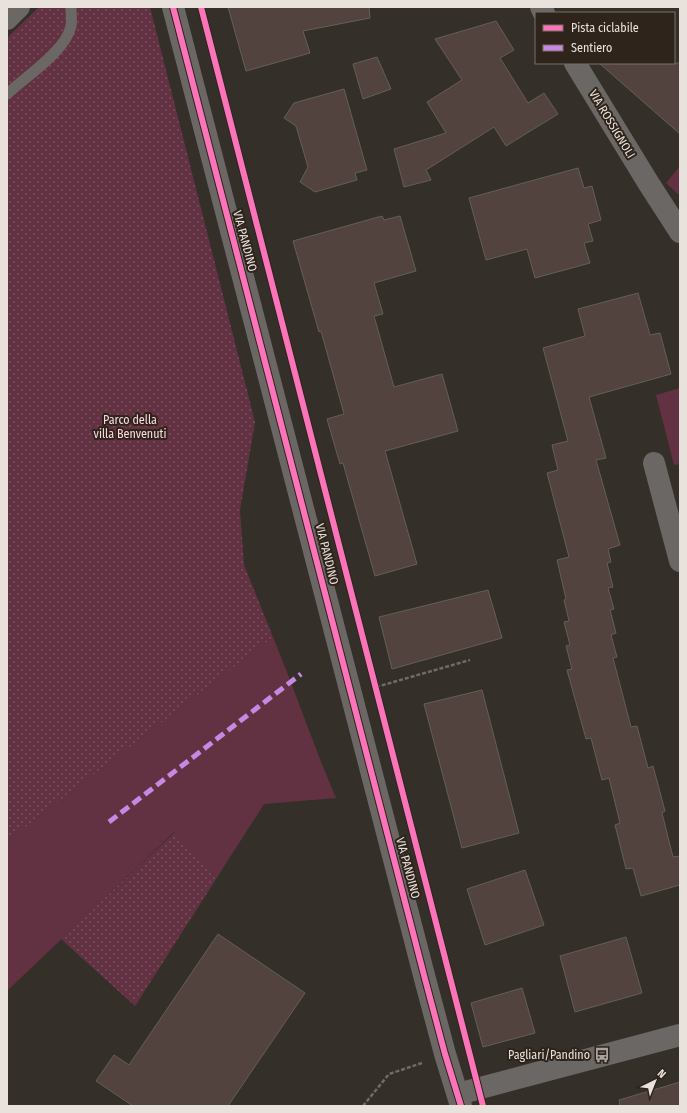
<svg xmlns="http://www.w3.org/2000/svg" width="687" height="1113" font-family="'Fira Sans Condensed',sans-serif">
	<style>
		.green { fill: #633242 }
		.garden { fill: url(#garden-dots) }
		.building { fill: #52433e; stroke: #645e5a }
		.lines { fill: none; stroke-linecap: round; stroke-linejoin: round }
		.path { stroke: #6f6b68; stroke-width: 2.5; stroke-dasharray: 4 2; stroke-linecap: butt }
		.service { stroke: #6a6764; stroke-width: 11 }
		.minor { stroke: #6a6764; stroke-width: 22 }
		.tertiary { stroke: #6a6764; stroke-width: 22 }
		.quiet { stroke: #c787e3; stroke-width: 5; stroke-dasharray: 10 5; stroke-linecap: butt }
		.cycleway-casing { stroke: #2f241b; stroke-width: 8 }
		.cycleway { stroke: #fb73b8; stroke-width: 6 }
		.labels { text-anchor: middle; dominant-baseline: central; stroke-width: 4; stroke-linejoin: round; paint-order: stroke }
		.street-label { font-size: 12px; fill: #e9e1db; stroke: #2f241b }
		.park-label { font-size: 12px; fill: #fed6e1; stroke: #2f241b }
		.poi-label { font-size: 12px; fill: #e9e1db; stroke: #2f241b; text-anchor: end }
	</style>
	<defs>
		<pattern id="garden-dots" width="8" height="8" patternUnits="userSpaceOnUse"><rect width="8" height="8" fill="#633242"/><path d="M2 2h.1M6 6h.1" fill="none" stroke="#794f5d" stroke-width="1.8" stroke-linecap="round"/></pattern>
	</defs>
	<rect width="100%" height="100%" fill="#352f29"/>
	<g class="green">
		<polygon points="680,166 680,196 666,183"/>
		<polygon points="680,388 680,464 674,465 656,395"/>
		<path d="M273,637C295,690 313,745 336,798L264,804L216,879L174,832L7,991V841Z"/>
	</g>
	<g class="garden">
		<polygon points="39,7 150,7 255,422 240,510 244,565 273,637 7,841 7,38"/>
		<polygon points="175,832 216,879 135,1006 61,939"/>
	</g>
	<g class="building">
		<polygon points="228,7 369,7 370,18 303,31 310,53 246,71"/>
		<polygon points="496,21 514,50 500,58 528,103 544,93 558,114 506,146 494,127 426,170 431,180 404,187 394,149 446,133 427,102 462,80 435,39"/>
		<polygon points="377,57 391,89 363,99 353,64"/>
		<polygon points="599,63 680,63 680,134"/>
		<polygon points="344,89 367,170 355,173 357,180 315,192 300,182 308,167 296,126 284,118 294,103"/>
		<polygon points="578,168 584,188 592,186 601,220 588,224 593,241 584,243 590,263 535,278 527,249 486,260 469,198"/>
		<polygon points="382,216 384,220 400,216 416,271 374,283 383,314 374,316 394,387 442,374 458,431 385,451 417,564 375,576 343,463 340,464 327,419 344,414 321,331 319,332 293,241"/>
		<polygon points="638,293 650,335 660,333 671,374 589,397 606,458 596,460 620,545 608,549 611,562 607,563 613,587 608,588 614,609 610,610 616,633 611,635 617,657 613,658 631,727 637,726 648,768 653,766 665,811 662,813 673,857 680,856 680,885 641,896 633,868 626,869 615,825 620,823 609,778 602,780 591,738 586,739 567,670 572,669 566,646 570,645 564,622 569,621 564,600 566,599 557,560 569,557 547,473 558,470 552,445 568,441 543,348 585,336 578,309"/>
		<polygon points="488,590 502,638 392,669 379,617"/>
		<polygon points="482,690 519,833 462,848 424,704"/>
		<polygon points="525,870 544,925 485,945 467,889"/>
		<polygon points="218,934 305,993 228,1106 133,1106 96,1081 114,1055 129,1065"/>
		<polygon points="626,937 642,993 575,1012 560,956"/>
		<polygon points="522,988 535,1033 483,1047 471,1003"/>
		<polygon points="680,1082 680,1106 620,1106 619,1100"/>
	</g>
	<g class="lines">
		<g class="path">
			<polyline points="376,687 470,660"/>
			<polyline points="363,1106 389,1074 422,1063"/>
		</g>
		<path class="service" d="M7,94C25,77 66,51 71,26C72,20 71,13 71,7"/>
		<g class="minor">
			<polyline points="541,7 544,13"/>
			<polyline points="575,63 649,184 680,232"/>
			<polyline points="654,463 680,561"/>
			<polyline points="458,1094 680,1035"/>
		</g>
		<g class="tertiary">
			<polyline points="173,7 425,979 445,1054 461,1106"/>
			<polyline points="7,19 19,7"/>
		</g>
		<polyline class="quiet" points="109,822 301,674"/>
		<g class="cycleway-casing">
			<g id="cycleway">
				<polyline points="173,7 425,979 445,1054 461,1106"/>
				<polyline points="201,7 483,1106"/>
			</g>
		</g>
		<use href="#cycleway" class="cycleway"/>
	</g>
	<defs>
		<g id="bus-bare" transform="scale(1.2)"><path d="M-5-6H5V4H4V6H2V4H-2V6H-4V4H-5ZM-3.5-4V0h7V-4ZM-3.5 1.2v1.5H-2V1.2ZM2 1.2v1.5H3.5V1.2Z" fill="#aaa39d" stroke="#2f241b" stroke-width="2.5" paint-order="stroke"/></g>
	</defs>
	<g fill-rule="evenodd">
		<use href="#bus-bare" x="602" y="1055"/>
	</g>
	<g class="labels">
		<g class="street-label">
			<text transform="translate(612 124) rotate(59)">VIA ROSSIGNOLI</text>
			<text transform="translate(245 241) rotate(75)">VIA PANDINO</text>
			<text transform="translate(327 554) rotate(76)">VIA PANDINO</text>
			<text transform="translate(408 868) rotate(75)">VIA PANDINO</text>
		</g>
		<g class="park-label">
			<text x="130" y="420">Parco della<tspan x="130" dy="14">villa Benvenuti</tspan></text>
		</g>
		<g class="poi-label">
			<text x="590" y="1055">Pagliari/Pandino</text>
		</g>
	</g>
	<rect width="687" height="1113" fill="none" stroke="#e9e1db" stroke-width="16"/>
	<rect x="535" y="12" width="140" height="52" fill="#2f241b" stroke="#797068"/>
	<rect x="543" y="25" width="20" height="6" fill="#fb73b8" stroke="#797068"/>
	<text x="571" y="32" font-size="12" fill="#e9e1db">Pista ciclabile</text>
	<rect x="543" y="45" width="20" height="6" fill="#c787e3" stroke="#797068"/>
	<text x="571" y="52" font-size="12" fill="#e9e1db">Sentiero</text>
	<g transform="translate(655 1081) rotate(43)" stroke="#2f241b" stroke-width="3" paint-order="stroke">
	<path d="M0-3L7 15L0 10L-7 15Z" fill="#e9e1db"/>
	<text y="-6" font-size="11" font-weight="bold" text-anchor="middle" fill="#e9e1db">N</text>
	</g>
</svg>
